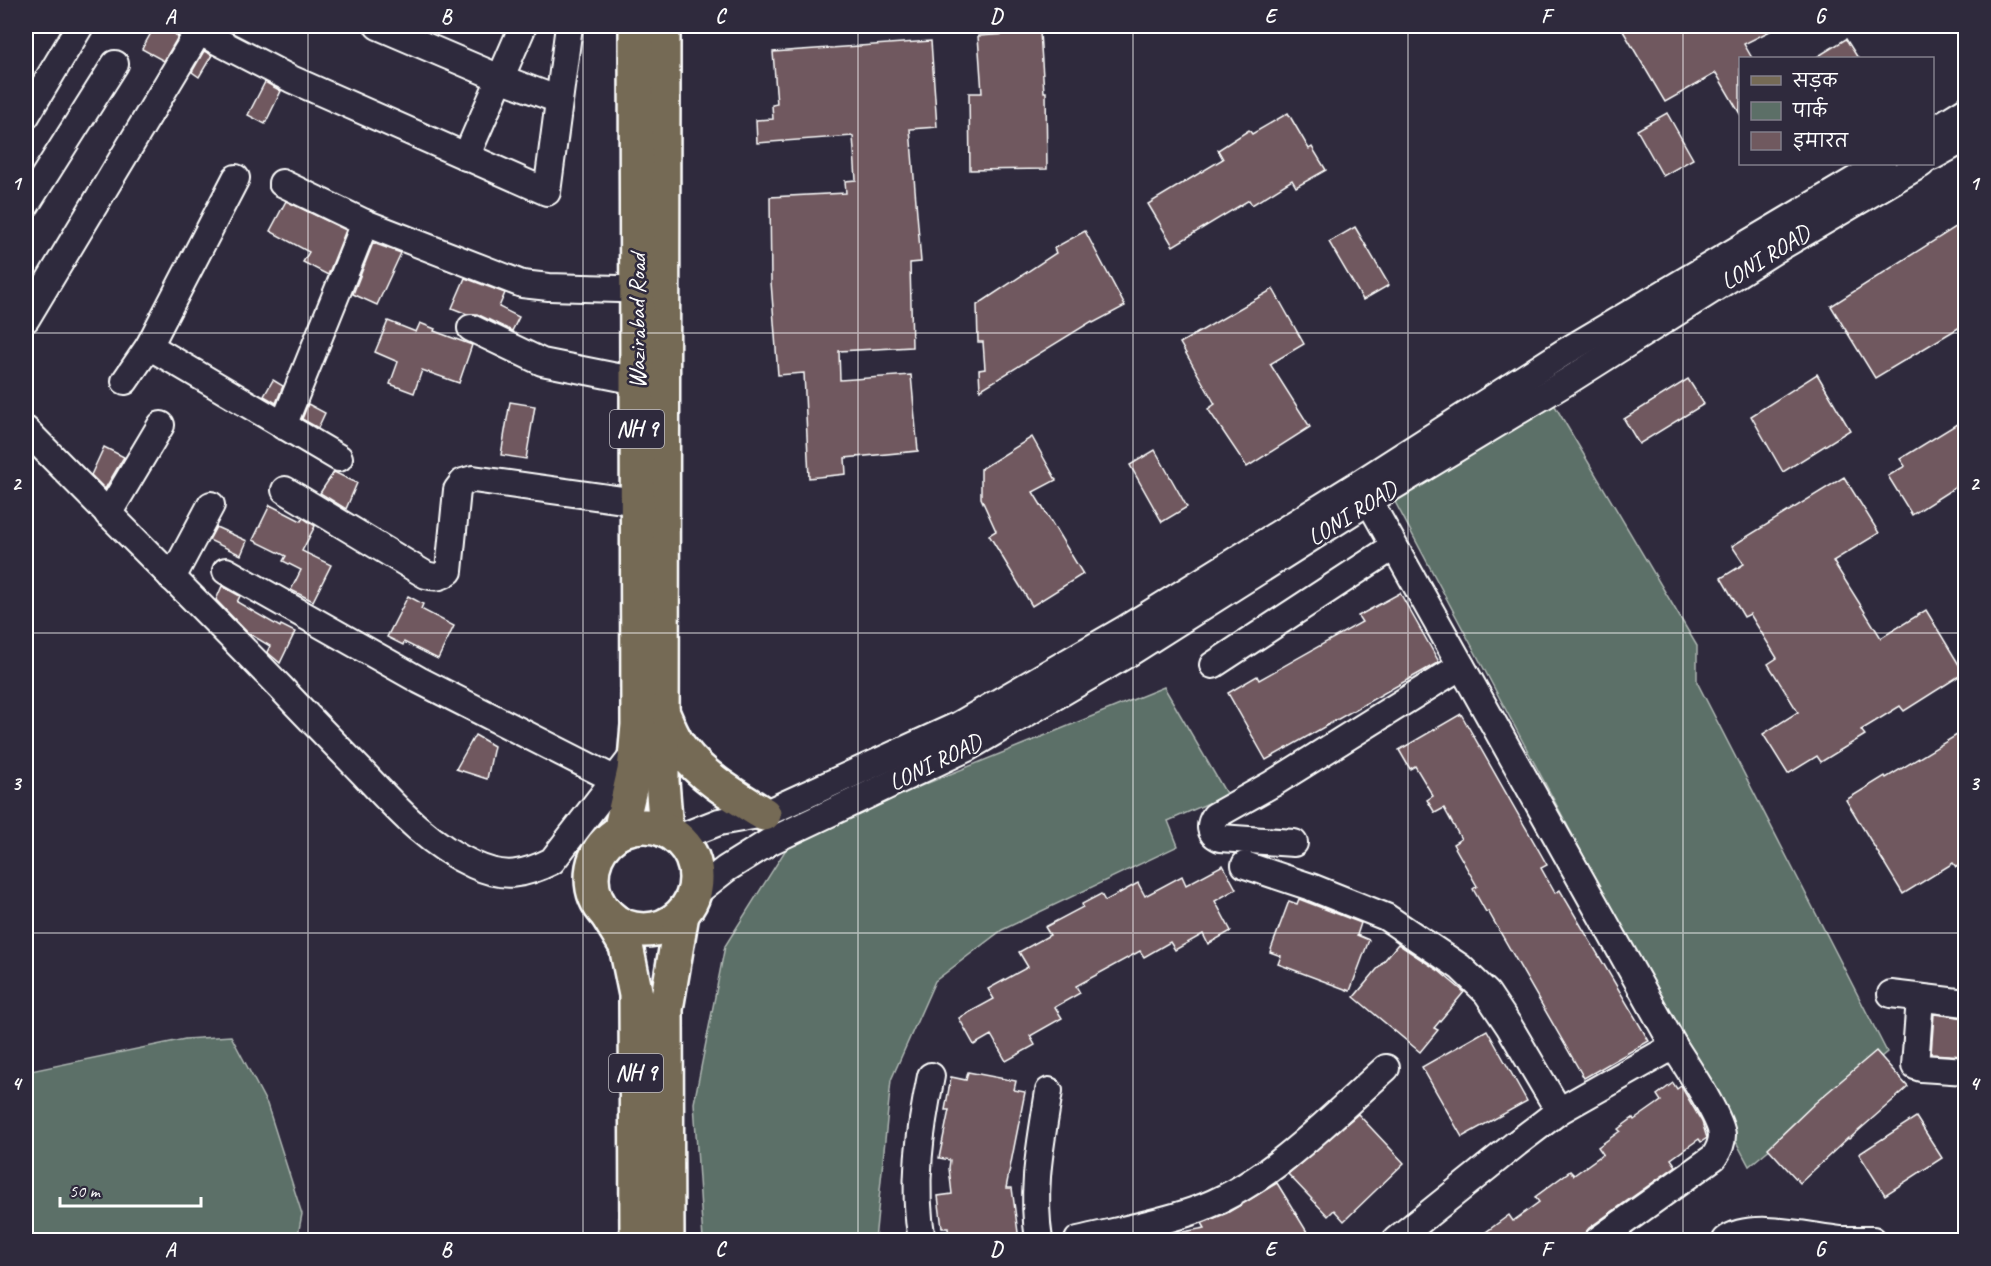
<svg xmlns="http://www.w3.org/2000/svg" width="1991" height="1266" font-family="Caveat,'Playpen Sans Deva',sans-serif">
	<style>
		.green { fill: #5c6f67; stroke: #aeb7b3; stroke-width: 1.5 }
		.building { fill: #70595f; stroke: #fff; stroke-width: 1.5 }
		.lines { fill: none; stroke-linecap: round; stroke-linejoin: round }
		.minor-casing { stroke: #fff; stroke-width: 30 }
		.major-casing { stroke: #fff; stroke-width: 38 }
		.highway-casing { stroke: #fff; stroke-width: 38 }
		.minor { stroke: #2f2a3d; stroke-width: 26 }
		.major { stroke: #756a55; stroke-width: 33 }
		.highway { stroke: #756a55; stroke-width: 33 }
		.grid { fill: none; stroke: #fff; stroke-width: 1.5; stroke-opacity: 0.55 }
		.labels { text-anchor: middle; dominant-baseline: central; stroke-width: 5; stroke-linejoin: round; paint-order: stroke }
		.shield { fill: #2f2a3d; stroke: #c1bfc5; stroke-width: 1.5 }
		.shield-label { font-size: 22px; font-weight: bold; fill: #fff }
		.street-label { font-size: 24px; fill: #fff; stroke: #2f2a3d }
		.neatline { fill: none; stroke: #fff; stroke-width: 2 }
		.grid-label { font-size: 20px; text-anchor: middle; font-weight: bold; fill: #fff }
	</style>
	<rect width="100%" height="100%" fill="#2f2a3d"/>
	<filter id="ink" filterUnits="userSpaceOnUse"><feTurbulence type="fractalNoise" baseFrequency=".0167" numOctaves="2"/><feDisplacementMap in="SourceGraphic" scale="12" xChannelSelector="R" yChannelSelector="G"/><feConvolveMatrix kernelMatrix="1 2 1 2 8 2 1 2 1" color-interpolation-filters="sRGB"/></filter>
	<g filter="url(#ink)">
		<g class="green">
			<polygon points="1548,394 1697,646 1697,682 1887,1052 1749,1166 1394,500"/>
			<polygon points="1164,687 1227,795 1168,821 1178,846 1002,930 935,981 891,1080 875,1240 703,1240 694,1103 725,946 793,838"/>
			<polygon points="231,1036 267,1104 302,1214 297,1240 26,1240 26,1072 185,1039"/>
		</g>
		<g class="building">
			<polygon points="155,26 173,26 175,34 178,37 164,61 142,49"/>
			<polygon points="1633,26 1780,26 1744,44 1752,58 1740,58 1740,114 1716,73 1665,102 1623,31"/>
			<polygon points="1040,32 1044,92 1046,92 1047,169 970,170 969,93 982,93 978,36"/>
			<polygon points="1846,39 1858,58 1815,58"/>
			<polygon points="931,41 937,127 910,129 921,262 910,263 912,347 839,351 840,380 911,375 918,451 845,458 846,474 809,478 804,373 778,375 771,282 770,197 846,193 845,181 856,180 853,136 757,143 756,120 773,119 772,105 777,104 773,52"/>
			<polygon points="204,51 212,55 199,77 192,72"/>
			<polygon points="265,82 281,91 265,124 248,115"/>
			<polygon points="1288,113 1309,149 1312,147 1326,170 1296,187 1292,180 1252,205 1249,200 1173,246 1148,204 1223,159 1218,150 1249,130 1252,134"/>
			<polygon points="1667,113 1693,159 1663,176 1637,130"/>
			<polygon points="286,201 346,230 328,275 303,262 309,252 270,231"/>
			<polygon points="1965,221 1965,324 1875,378 1831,306"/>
			<polygon points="1355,227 1389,285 1363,300 1329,242"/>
			<polygon points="1085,231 1125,306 1093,323 1092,321 980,390 979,370 985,369 983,342 978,342 977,305 1056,253 1054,248"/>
			<polygon points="373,243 401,253 377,305 353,294"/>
			<polygon points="465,278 505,293 499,307 519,317 512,331 477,314 467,314 452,308"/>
			<polygon points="1273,289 1304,344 1270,364 1310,427 1247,467 1208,409 1215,404 1180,343"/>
			<polygon points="388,321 416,332 420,323 435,329 434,331 472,345 459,383 422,370 414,393 390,384 398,362 375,352"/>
			<polygon points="1817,374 1850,430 1783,472 1751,416"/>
			<polygon points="1688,379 1704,404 1639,444 1624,419"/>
			<polygon points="273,380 283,386 276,403 264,396"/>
			<polygon points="510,402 535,406 526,459 501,455"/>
			<polygon points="308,404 325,413 318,428 302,419"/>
			<polygon points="1965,419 1965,481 1912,515 1888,476 1905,466 1900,459"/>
			<polygon points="1032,437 1056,480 1033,492 1083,574 1032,606 989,535 996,531 981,498 981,469"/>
			<polygon points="104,447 124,457 105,489 91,475"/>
			<polygon points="1155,450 1187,507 1162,522 1130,465"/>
			<polygon points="334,472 357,483 346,509 320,493"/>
			<polygon points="1844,477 1879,533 1833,561 1881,638 1926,610 1964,673 1904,711 1900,706 1861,730 1865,735 1821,762 1817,756 1788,774 1763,734 1798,712 1768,664 1777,658 1750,614 1744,617 1721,578 1744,564 1732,546"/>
			<polygon points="270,505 301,521 303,518 315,526 302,551 331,565 313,601 291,590 301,570 283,561 286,556 253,540"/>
			<polygon points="216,527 247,541 241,555 209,540"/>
			<polygon points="222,586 240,596 237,602 280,627 281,625 295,632 280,663 267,652 270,646 248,633 216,600"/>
			<polygon points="1400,593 1439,662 1266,760 1228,693 1257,676 1259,680 1362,622 1358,616"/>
			<polygon points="408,596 423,604 421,609 454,626 438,659 404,642 403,645 387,637"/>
			<polygon points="1461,714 1547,865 1541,868 1555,893 1560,890 1649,1041 1584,1078 1488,911 1486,912 1473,889 1477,886 1453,844 1461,839 1444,808 1435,813 1427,800 1433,796 1415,766 1410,769 1399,750"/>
			<polygon points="1965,730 1965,861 1956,867 1953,863 1903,894 1846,800 1885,776 1886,778"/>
			<polygon points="475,735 494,746 487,779 456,769"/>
			<polygon points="1223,865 1236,889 1215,901 1231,931 1208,944 1203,934 1175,950 1170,942 1144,957 1140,951 1076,986 1080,993 1055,1007 1062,1018 1030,1036 1035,1045 1006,1061 991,1035 974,1045 959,1018 994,999 988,989 1028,967 1019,952 1050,935 1045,927 1083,907 1082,904 1101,894 1105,901 1138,883 1145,896 1182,876 1186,885"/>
			<polygon points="1299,899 1361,923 1357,935 1369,940 1350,991 1278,964 1281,956 1270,952 1289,901 1297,904"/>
			<polygon points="1398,944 1439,971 1464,992 1434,1028 1438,1030 1420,1052 1354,997"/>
			<polygon points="1934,1014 1965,1018 1965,1056 1931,1054"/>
			<polygon points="1487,1030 1527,1101 1462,1137 1422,1067"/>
			<polygon points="1876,1051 1908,1087 1849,1139 1848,1138 1800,1183 1768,1148 1815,1103"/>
			<polygon points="968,1072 1016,1081 1014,1090 1025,1092 1006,1188 1012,1188 1019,1240 949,1240 948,1228 942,1228 938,1196 952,1194 949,1168 950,1160 939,1158 949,1110 945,1110 951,1077 966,1080"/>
			<polygon points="1673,1083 1677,1089 1681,1086 1702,1122 1707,1138 1701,1142 1699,1139 1671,1159 1676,1166 1589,1228 1585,1233 1583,1240 1475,1240 1509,1215 1513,1221 1539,1202 1535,1197 1570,1171 1574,1175 1603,1154 1598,1147 1620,1131 1618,1129 1633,1118 1634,1120 1661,1101 1657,1095"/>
			<polygon points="1358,1114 1404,1163 1344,1221 1334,1210 1328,1216 1288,1174"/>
			<polygon points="1916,1117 1942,1158 1885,1195 1859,1154"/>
			<polygon points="1277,1183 1312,1240 1178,1240 1177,1233 1205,1228 1202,1223 1227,1213"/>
		</g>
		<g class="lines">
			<g class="minor-casing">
				<g id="minor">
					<polyline points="188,26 291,79 547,192 569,26"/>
					<polyline points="378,26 500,78 559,100"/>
					<polyline points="26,116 80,26"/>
					<polyline points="1932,131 1966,110"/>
					<polyline points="466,157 523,26"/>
					<polyline points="1932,157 1966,138"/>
					<polyline points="282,183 365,223 522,284 549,287 653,290"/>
					<polyline points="26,205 115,64"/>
					<polyline points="26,319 199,31"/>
					<polyline points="471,328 542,362 637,381"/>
					<polyline points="149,346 339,458"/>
					<polyline points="125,381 149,346 236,178"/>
					<polyline points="283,426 365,223"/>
					<path d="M26,430C110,516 197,601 281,688C308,717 336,745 363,773C396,808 429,845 474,865C504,879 524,875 552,861L636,752"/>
					<path d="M285,490L426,575C436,578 441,577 449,571L457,490L463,482L473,479L637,502"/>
					<path d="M1369,501L1674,1046C1685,1064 1721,1117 1722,1135C1722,1144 1719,1150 1714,1157L1598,1240"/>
					<polyline points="108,514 161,425"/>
					<polyline points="226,571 419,680 614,779"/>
					<polyline points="172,578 211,505"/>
					<polyline points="1213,665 1393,547"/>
					<polyline points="678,838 719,822 764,814 959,725 1125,629 1357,485 1563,353 1882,164"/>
					<path d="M1294,843L1220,838C1209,833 1209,825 1215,816L1272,784L1461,666"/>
					<polyline points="1245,865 1311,887 1386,917 1460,967 1487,993 1509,1026 1559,1111"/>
					<polyline points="693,895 726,869 771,841 967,748 1129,653 1369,501 1568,381 1775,250 1921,164"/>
					<polyline points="1891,994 1966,1003"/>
					<polyline points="1920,998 1915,1066 1921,1068 1966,1071"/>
					<path d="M922,1240C912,1186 920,1129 931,1076"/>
					<path d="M1039,1240C1031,1188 1041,1143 1049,1091"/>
					<path d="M1078,1240C1116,1231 1156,1224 1193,1211C1267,1186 1329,1119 1386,1068"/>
					<polyline points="1396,1240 1517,1143 1559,1111 1674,1046"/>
					<path d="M1726,1240C1750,1221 1810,1237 1840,1240C1851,1240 1862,1240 1873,1240"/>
				</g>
			</g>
			<g class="major-casing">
				<path id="major" d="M662,712C668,724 673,740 682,750C703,778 735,796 764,814"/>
			</g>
			<g class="highway-casing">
				<g id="highway">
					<polyline points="663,26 662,781 666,831"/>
					<circle cx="644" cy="878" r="52"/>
					<polyline points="620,832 634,771 638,725 636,26"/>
					<polyline points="606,913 626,946 636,995 637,1240"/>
					<polyline points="667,1240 666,1009 682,914"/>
				</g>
			</g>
			<use href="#minor" class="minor"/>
			<use href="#major" class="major"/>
			<use href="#highway" class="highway"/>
		</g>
	</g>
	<path class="grid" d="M308,26V1240M583,26V1240M858,26V1240M1133,26V1240M1408,26V1240M1683,26V1240M26,333H1966M26,633H1966M26,933H1966"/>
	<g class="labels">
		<g class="shield">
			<rect x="610" y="410" width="54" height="38" rx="4.5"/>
			<rect x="609" y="1054" width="54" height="38" rx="4.5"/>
		</g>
		<g class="shield-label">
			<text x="637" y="429">NH 9</text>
			<text x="636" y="1073">NH 9</text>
		</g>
		<g class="street-label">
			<text transform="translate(1765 257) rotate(-32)">LONI ROAD</text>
			<text transform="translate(637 321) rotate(-90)">Wazirabad Road</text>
			<text transform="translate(1352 513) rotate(-32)">LONI ROAD</text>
			<text transform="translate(935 762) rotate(-26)">LONI ROAD</text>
		</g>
	</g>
	<rect width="1991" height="1266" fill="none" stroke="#2f2a3d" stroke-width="66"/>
	<rect x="1739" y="57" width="195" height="108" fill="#2f2a3d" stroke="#827f8b" stroke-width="1.5"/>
	<rect x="1751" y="76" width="30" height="9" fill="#756a55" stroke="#827f8b" stroke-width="1.5"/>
	<text x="1793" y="87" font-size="18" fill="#ffffff">सड़क</text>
	<rect x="1751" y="102" width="30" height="18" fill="#5c6f67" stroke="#827f8b" stroke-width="1.5"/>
	<text x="1793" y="117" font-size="18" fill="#ffffff">पार्क</text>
	<rect x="1751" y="132" width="30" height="18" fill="#70595f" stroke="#827f8b" stroke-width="1.5"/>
	<text x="1793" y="147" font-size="18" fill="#ffffff">इमारत</text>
	<path d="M60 1197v9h141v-9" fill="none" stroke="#ffffff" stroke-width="3"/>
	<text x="69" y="1197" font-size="18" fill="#ffffff" stroke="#2f2a3d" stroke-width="4.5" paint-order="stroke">50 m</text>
	<rect x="33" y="33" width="1925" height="1200" class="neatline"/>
	<g class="grid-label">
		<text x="170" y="23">A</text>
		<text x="446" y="23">B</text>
		<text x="720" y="23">C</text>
		<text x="996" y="23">D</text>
		<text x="1270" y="23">E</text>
		<text x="1546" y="23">F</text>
		<text x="1820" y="23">G</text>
		<text x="16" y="190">1</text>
		<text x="1974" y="190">1</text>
		<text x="16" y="490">2</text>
		<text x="1974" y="490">2</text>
		<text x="16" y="790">3</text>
		<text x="1974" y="790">3</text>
		<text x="16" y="1090">4</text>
		<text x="1974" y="1090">4</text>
		<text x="170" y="1256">A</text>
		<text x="446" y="1256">B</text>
		<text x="720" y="1256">C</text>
		<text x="996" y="1256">D</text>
		<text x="1270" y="1256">E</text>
		<text x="1546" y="1256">F</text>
		<text x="1820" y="1256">G</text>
	</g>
</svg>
